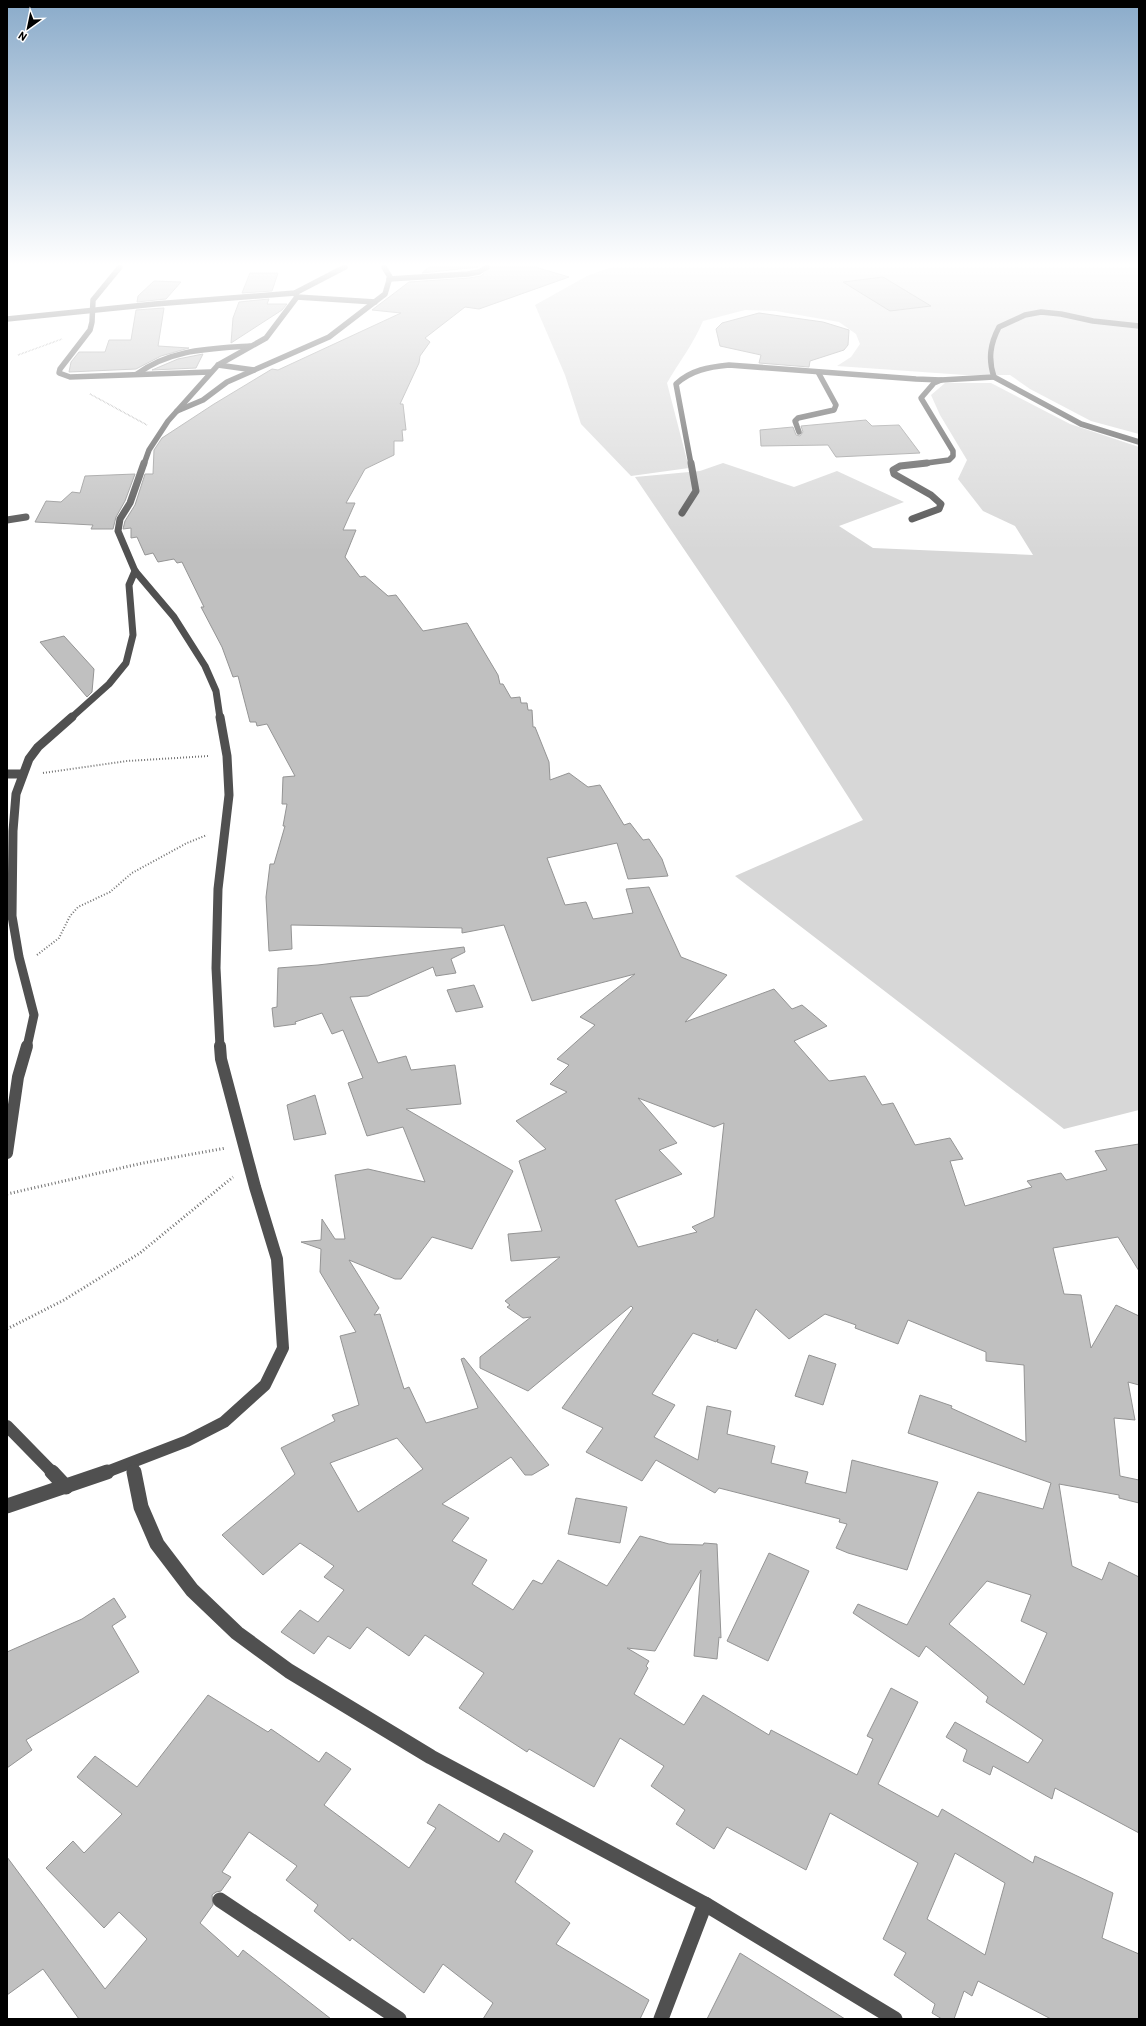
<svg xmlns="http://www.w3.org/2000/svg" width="1146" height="2026" font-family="Barlow,sans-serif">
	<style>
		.green { fill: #d7d7d7 }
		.building { fill: #c0c0c0; stroke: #949494; fill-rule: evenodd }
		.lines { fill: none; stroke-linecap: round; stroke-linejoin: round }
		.path-far2 { stroke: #727272; stroke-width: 1.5; stroke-dasharray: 0.5 1; stroke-linecap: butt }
		.path-far1 { stroke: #727272; stroke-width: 2; stroke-dasharray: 1 2; stroke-linecap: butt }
		.path { stroke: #727272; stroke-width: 3; stroke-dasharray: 1 2.5; stroke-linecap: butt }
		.minor-far4 { stroke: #505050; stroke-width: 5.5 }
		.minor-far3 { stroke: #505050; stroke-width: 7 }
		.minor-far2 { stroke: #505050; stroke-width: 9 }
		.minor-far1 { stroke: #505050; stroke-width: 12 }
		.minor { stroke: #505050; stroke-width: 15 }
	</style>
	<rect width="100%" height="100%" fill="#fff"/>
	<g class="green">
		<path d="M612,267H1137L1139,269V434L1091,421L1030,389L1010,375H965L837,366L851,357L860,344L856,334L839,322L776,311L745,310L703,321C694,343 679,362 667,383L689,468L631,476L581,424L565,375L535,305L587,276Z"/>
		<polygon points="945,383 991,383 1070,424 1139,447 1139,1110 1064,1129 735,876 863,820 789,704 635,477 700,471 723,463 794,487 837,471 904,502 839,526 873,548 1033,555 1015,526 983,511 958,479 967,460 940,415 931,395"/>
	</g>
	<g class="building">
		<polygon points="429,267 478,267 422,273"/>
		<path d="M491,267H535L569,277L479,309L465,307L425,338L430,342L420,356L419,363L400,404H403L406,430H402L403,441H394V455L365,469L346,503H355L343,530H356L345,557L360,577L365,576L388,596L396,595L423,631L467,623L498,675L500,684H503L511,698L520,697L521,703H527L528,710H532L533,727H535L549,762L550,780L569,773L588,787L600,785L624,825L630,823L643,840L649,839L662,859L668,876L628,879L617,843L547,858L565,905L586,902L593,919L633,913L626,889L649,887L681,957L727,975L685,1022L774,989L792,1009L802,1005L827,1026L794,1041L829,1081L865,1076L882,1105L893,1103L915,1145L950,1138L963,1159L950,1161L965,1206L1032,1187L1027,1181L1061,1173L1066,1180L1107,1170L1095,1151L1139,1144V1271L1118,1237L1053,1248L1064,1294L1081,1295L1091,1348L1116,1305L1139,1316V1385L1128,1382L1135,1420L1114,1418L1120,1476L1139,1480V1503L1119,1498V1495L1059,1484L1072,1566L1102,1580L1109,1562L1139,1577V1833L1055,1788L1052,1799L993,1766L990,1775L963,1761L967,1750L946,1737L955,1722L1028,1763L1043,1740L986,1702L988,1697L926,1646L919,1657L853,1613L858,1604L907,1625L978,1492L1043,1509L1051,1483L908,1433L920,1395L952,1406L951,1408L1026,1442L1024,1365L986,1361V1352L908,1320L898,1344L855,1328L856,1325L825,1314L789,1339L756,1309L736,1349L717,1342L718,1339L716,1342L693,1333L652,1394L675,1405L654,1437L698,1460L707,1406L731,1411L727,1434L775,1446L771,1463L808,1472L805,1483L846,1493L852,1460L938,1482L907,1570L848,1553L836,1548L847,1524L839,1522L840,1519L719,1488L715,1493L656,1460L642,1481L586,1452L603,1428L562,1408L633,1308L631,1306L528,1391L480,1368V1357L531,1317L523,1318L507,1307L510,1305L505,1301L560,1257L511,1261L508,1234L542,1231L519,1161L546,1149L516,1121L567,1092L550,1084L569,1065L557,1059L595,1025L580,1017L635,974L532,1001L504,925L462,933V928L291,925L292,949L269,951L266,897L270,864H274L285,826H283L287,804H282L283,777L295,776L267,724L257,726L256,722H250L238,676L233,677L222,647L201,607H204L182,562L177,563L174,559L158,562L153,553L145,555L137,537L131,538V528L123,529L125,521L135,505L145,474H153L154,450L162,438L214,404L272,369L278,370L401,313L372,310L409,282L469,278L481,276ZM638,1098L714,1127L724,1123L714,1217L692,1227L697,1232L638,1247L615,1200L682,1174L659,1150L677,1143ZM987,1581L1031,1595L1021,1621L1047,1633L1024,1685L949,1624Z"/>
		<polygon points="250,273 278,273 272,291 242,293"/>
		<polygon points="883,277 931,306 890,311 843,282"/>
		<polygon points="154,281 181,282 166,299 137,302 138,296"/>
		<polygon points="269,299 267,304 287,304 282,310 231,343 233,318 239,302"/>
		<polygon points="164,308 158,346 189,348 161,356 136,369 69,372 71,362 79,352 105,352 109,340 131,340 136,310"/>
		<polygon points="759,313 823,322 849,330 848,345 844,350 810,361 809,367 759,363 761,355 720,346 716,329 722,323"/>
		<polygon points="203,354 196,368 152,370 178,359"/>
		<polygon points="866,420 872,426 899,425 920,453 836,457 828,445 761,446 760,430 793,427 796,435 800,436 803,432 801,426"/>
		<polygon points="135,474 125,501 116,517 113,529 91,529 93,525 35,522 46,501 61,502 72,492 80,493 85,476"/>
		<polygon points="64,636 94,669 92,692 87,697 40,642"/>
		<path d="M464,947L465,952L451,959L456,973L436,976L433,967L368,996L350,997L378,1063L406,1056L411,1070L455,1065L461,1104L406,1109L513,1171L472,1249L432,1237L401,1279H395L349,1260L379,1308L374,1315L380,1314L404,1389L409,1387L426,1423L478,1408L461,1359L464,1358L549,1465L532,1475H525L511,1457L442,1504L469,1518L452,1541L487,1560L472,1584L513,1610L533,1580L542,1584L558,1560L607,1586L640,1536L669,1544L703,1545L704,1543L717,1544L721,1638L719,1637L717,1659L694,1656L701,1570L655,1651L627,1648L649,1661L646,1666L648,1668L634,1694L684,1725L703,1695L769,1735L771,1730L857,1775L873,1739L867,1736L891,1688L918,1702L878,1784L938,1817L942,1809L1033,1863L1035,1856L1113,1893L1102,1938L1139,1954V2019H1051L978,1981L972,1996L964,1991L954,2019H942L932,2013L935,2004L894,1975L906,1953L883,1939L918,1863L830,1813L806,1870L727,1827L714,1849L676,1824L685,1810L651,1786L664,1766L620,1738L594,1787L529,1749L527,1752L459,1708L484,1673L425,1635L409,1656L367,1627L350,1649L328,1636L314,1654L281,1632L300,1610L318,1622L344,1590L324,1577L334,1566L300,1543L263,1575L222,1535L295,1474L281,1448L335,1421L332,1415L359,1405L340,1336L356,1332L320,1272L321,1249L301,1242L321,1240L322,1219L335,1239H345L335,1175L368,1169L425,1182L403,1127L367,1136L348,1083L363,1078L343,1030L332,1034L322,1013L295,1022L296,1024L274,1027L272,1008L277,1007L278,968L318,965ZM397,1438L423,1469L358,1512L330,1463ZM955,1853L1005,1883L985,1955L927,1919Z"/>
		<polygon points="474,985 483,1007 456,1012 447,990"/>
		<polygon points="315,1095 326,1134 294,1140 287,1105"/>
		<polygon points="809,1355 836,1364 823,1405 795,1396"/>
		<polygon points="576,1498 627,1507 620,1543 568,1534"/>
		<polygon points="769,1553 809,1571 768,1661 727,1641"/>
		<polygon points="114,1598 126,1617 112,1626 139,1672 26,1740 32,1750 7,1768 7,1652 82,1619"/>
		<polygon points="208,1695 268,1732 271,1729 319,1762 326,1752 351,1769 324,1805 409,1868 436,1828 427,1823 439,1804 499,1842 504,1833 533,1851 515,1882 570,1923 556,1944 649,2000 640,2019 483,2019 493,2003 443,1964 424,1993 352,1938 350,1941 314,1911 318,1905 286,1880 297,1866 249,1832 222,1872 231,1877 221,1891 216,1892 212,1895 213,1905 200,1923 238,1957 243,1950 331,2019 79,2019 43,1969 7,1995 7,1857 105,1989 147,1939 119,1912 104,1928 46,1868 73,1841 84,1853 122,1814 77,1777 95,1756 137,1787"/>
		<polygon points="740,1953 845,2019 707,2019"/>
	</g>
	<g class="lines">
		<g class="path-far2">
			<polyline points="18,355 62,339"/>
			<polyline points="90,394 147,425"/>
		</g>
		<g class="path-far1">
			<polyline points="43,773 127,761 209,756"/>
			<polyline points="37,955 59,938 70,916 78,907 110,892 132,873 187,843 207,835"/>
		</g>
		<g class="path">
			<polyline points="7,1194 143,1163 226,1148"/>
			<polyline points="7,1329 64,1300 140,1253 233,1177"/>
		</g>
		<g class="minor-far4">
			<polyline points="120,267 93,300 92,322 90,330 60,369 59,373 70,377 210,372"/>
			<polyline points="389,279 468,274 479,272 487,267"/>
			<polyline points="297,297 375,302"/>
			<polyline points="7,319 155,304 295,293 345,267"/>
			<path d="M1139,326L1093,321L1061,314L1041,312L1025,315L999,327C990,344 988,359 994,377L1081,424L1139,442"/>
			<polyline points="218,365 254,370"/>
			<path d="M137,374C171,349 209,349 250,346"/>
			<polyline points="177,411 203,400 227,382 329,337 385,294 390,277 384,267"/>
			<polyline points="799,432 795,421 798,418 834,410 836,405 818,372"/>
			<polyline points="144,464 149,450 168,421 218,365 266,338 297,297 295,293"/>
			<path d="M691,464L676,384C691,370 709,367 729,365L916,379L941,380L994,377"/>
			<polyline points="919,464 949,460 953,456 953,451 921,398 934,383 941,380"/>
		</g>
		<g class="minor-far3">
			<polyline points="144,463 130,503 120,519 118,531 135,571 174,617 205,666 216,691 220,718"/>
			<polyline points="682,513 696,491 691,463"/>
			<polyline points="912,519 939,509 941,504 931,495 894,474 893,470 900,466 927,463"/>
			<polyline points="7,520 26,517"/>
			<polyline points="71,718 109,684 126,663 133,635 129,585 135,571"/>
		</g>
		<g class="minor-far2">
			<polyline points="7,774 22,774"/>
			<polyline points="27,1047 34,1015 19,957 12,916 13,831 16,794 29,759 38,747 72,717"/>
			<polyline points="220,1047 216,968 218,889 229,795 227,756 220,717"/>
		</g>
		<g class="minor-far1">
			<polyline points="7,1153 18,1077 27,1046"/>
			<polyline points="7,1426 53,1473"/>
			<polyline points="132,1464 134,1473"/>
			<polyline points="104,1473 187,1441 224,1422 265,1385 283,1348 277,1259 255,1187 221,1059 220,1046"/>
		</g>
		<g class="minor">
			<polyline points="52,1472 66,1487"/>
			<polyline points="134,1472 141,1507 157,1544 192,1590 237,1633 289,1671 431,1757 705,1904 895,2019"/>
			<polyline points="7,1506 107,1472"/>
			<polyline points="220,1900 399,2019"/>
			<polyline points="661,2019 705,1904"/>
		</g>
	</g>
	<linearGradient id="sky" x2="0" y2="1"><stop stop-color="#8aabca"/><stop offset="0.48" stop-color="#fff"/><stop offset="1" stop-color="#fff" stop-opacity="0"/></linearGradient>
	<rect width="1146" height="551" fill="url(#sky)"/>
	<rect width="1146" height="2026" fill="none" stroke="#000000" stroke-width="16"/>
	<g transform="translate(28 28) rotate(213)" stroke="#ffffff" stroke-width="3" paint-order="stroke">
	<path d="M0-3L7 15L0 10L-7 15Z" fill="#000000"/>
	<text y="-6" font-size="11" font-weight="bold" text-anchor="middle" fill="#000000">N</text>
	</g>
</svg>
